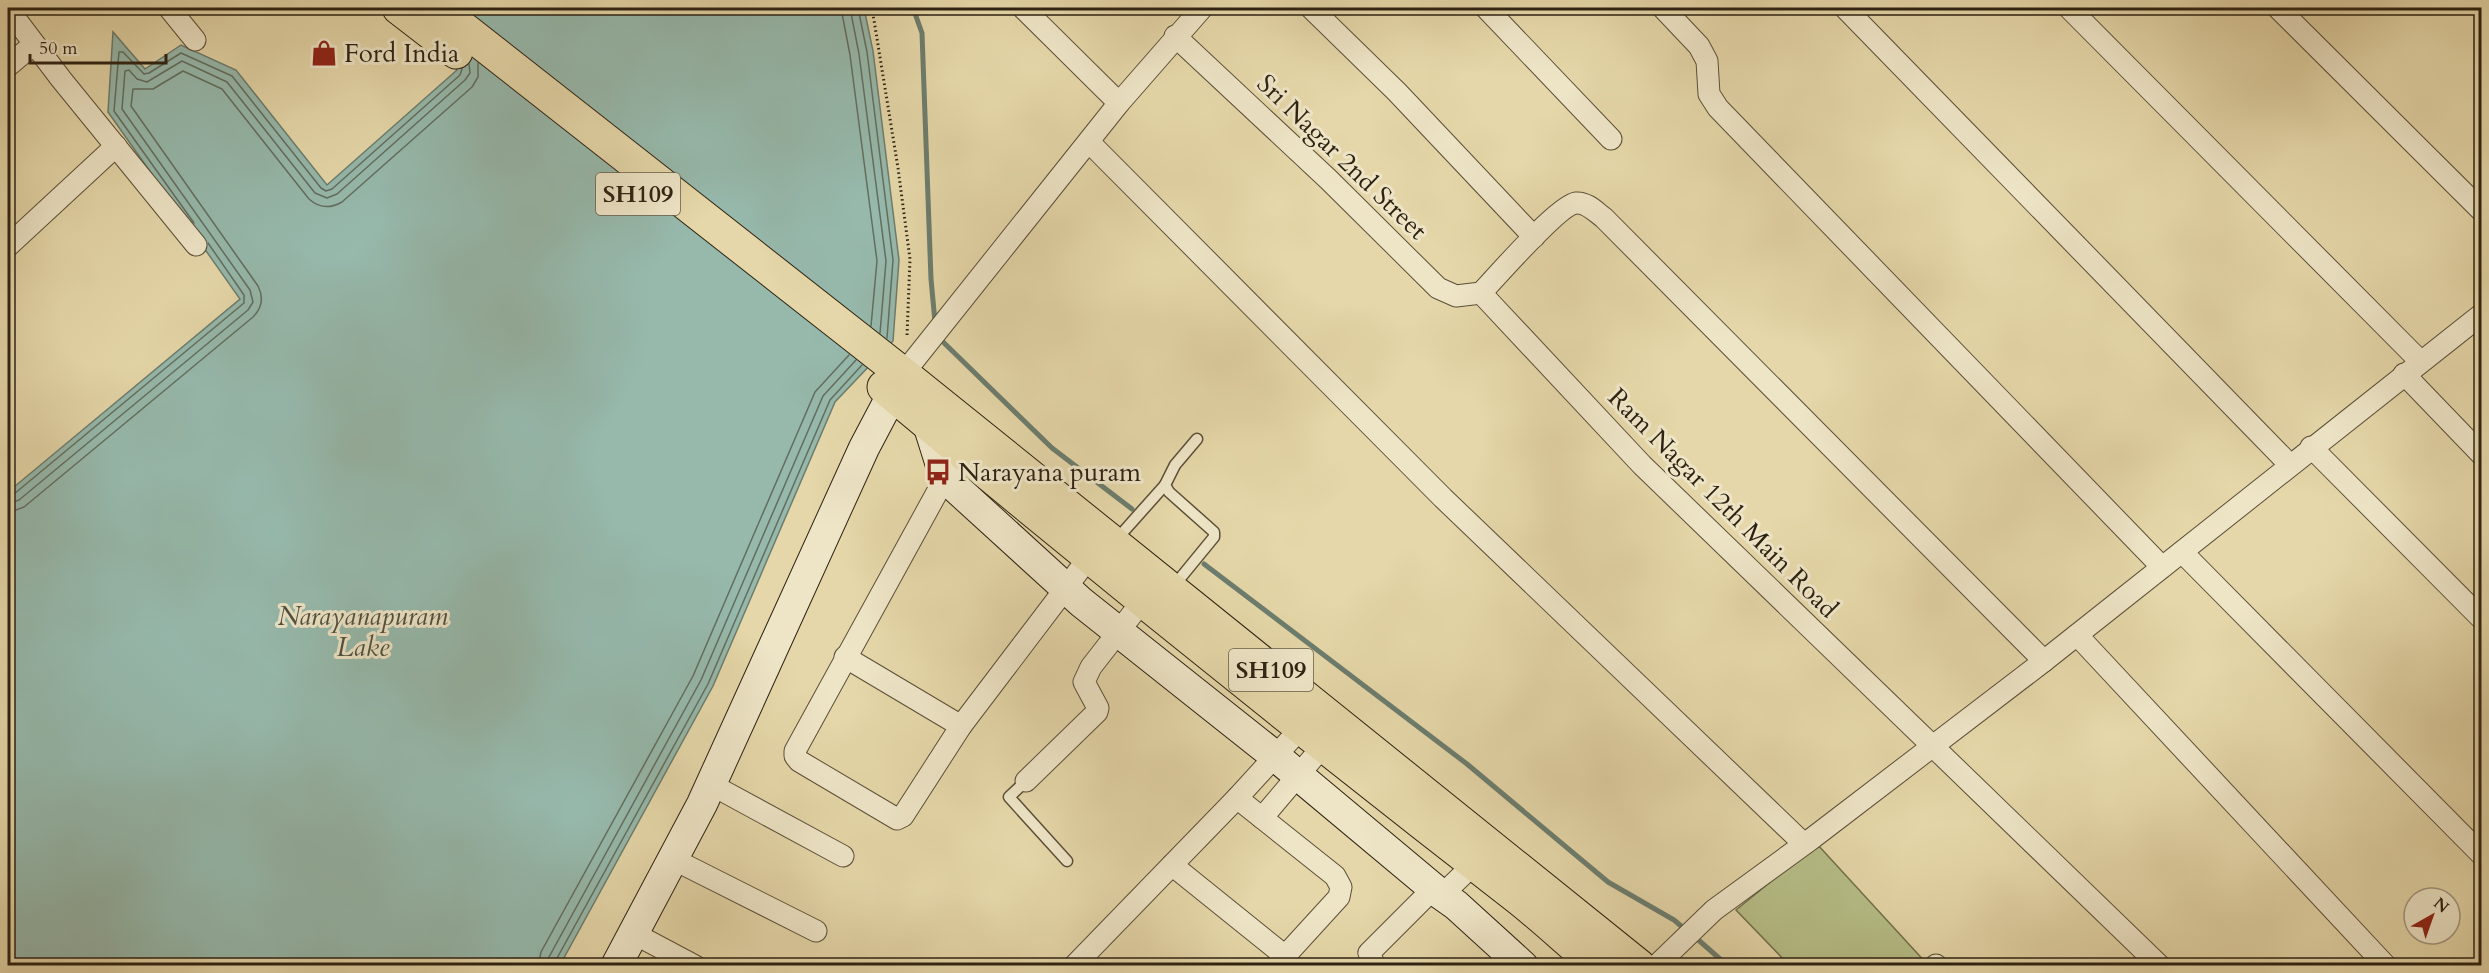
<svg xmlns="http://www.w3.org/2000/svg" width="2489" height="973" font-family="Cardo,serif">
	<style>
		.green { fill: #b6be87; stroke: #72704c; stroke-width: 1.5 }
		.water { fill: #96b9ac; stroke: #6c7d6e; stroke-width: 1.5 }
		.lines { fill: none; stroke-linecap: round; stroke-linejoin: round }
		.shore { stroke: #626e5f; stroke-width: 1.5 }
		.stream { stroke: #6c7d6e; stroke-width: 5 }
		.lane-casing { stroke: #5b4f38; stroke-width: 13 }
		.street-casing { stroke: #5b4f38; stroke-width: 23 }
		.secondary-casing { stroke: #2d2212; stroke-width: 32 }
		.primary-casing { stroke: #2d2212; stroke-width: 35 }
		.path { stroke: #2d2212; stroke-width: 3; stroke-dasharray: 1.5 3; stroke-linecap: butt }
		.lane { stroke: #eee5c7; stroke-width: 10 }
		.street { stroke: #eee5c7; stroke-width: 21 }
		.secondary { stroke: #eee5c7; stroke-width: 30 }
		.primary { stroke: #e5d7a9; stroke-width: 33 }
		.labels { text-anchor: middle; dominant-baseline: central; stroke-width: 6; stroke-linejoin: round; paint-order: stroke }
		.shield { fill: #eee5c7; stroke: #675c48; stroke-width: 1.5 }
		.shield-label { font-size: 24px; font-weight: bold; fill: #2d2212 }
		.poi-label { font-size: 26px; fill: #2d2212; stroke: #eee5c7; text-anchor: start }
		.street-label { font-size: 26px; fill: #2d2212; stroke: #eee5c7 }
		.water-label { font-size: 27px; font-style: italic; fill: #4c4f40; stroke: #eee5c7 }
	</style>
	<rect width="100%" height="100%" fill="#e5d7a9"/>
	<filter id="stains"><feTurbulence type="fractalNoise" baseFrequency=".00333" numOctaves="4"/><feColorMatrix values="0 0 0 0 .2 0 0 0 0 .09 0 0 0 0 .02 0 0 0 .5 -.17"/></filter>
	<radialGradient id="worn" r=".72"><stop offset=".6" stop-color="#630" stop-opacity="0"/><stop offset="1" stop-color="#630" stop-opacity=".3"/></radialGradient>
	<polygon class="green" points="1817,844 1928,965 1789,965 1736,910"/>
	<polygon class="water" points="402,8 864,8 873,51 899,260 893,341 835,402 713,686 560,965 8,966 8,492 240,299 108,112 113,32 145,69 181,45 236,70 327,185 457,70"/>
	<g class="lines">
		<g class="shore">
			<polyline points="841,8 850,55 877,261 871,326"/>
			<polyline points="850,8 859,54 886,261 880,333"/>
			<polyline points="858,8 867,52 893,260 887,338"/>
			<polyline points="194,223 114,111 119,52 123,52 144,74 149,73 181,53 232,76 321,188 326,191 332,189 460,75 462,69"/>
			<polyline points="8,496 14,494 244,303 244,295 208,243"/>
			<polyline points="8,504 19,500 248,310 253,302 250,290 122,109 125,71 129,70 137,79 147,82 182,61 227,82 315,193 327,198 337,194 465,80 470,73 469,64"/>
			<path d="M8,513L24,507L253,317C262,308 264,298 258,286L131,106L133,89H153L183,71L222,89L309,199C319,208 330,209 342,202L472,87L478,77V63"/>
			<polyline points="538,966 541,952 693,676 815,392 849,355"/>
			<polyline points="547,966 549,957 701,680 823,396 856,360"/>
			<polyline points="555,966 556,960 708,684 830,400 862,365"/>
		</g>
		<g class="stream">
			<polyline points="913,8 922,33 931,279 935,322"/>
			<polyline points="938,337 1052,448 1132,509"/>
			<polyline points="1204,564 1467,764 1608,882 1674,920 1687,931"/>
			<polyline points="1695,937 1728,966"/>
		</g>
		<g class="lane-casing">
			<g id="lane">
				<polyline points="1116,540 1165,485"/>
				<polyline points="1173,587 1214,537 1214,532 1169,492 1165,485 1175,465 1197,439"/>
				<polyline points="1026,781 1009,797 1067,861"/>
			</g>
		</g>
		<g class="street-casing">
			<g id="street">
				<polyline points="169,8 195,40"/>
				<polyline points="1023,8 1119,103"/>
				<polyline points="1311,8 1397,92 1534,237"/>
				<polyline points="1486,8 1611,139"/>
				<polyline points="1663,8 1699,46 1707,61 1709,94 1718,108 2162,567"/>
				<polyline points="1845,8 2290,465"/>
				<polyline points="2069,8 2420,361"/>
				<polyline points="2278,8 2482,211"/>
				<polyline points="8,9 61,79 196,245"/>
				<polyline points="1175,36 1328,179 1438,288 1456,296 1481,293"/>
				<polyline points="8,66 34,44"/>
				<polyline points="1089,142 1443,498 1804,844"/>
				<polyline points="8,246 116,146"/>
				<polyline points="1481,293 1642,465 2160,966"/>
				<path d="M1481,293C1496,277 1559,205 1576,203C1587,202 1596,212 1604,218L2044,661"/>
				<polyline points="903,374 1119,103 1202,8"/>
				<polyline points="2404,374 2482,455"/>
				<polyline points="2311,447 2482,619"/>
				<polyline points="951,467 795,751 795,756 799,761 897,819 903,816 961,726 1090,556"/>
				<polyline points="2182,552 2482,855"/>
				<polyline points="2077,635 2386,966"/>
				<polyline points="845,657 961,726"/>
				<polyline points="1026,781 1097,712 1098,708 1084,682 1091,667 1144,599"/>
				<polyline points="712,785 843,856"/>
				<polyline points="1237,798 1335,876 1341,887 1339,897 1276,966"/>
				<polyline points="1262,818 1323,746"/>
				<polyline points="673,859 816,931"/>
				<polyline points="1172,865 1285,956"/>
				<polyline points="633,933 695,966"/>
				<polyline points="1936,965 1937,966"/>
				<polyline points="1074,966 1237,798 1301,728"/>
				<polyline points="1375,966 1369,953 1426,896 1445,892 1473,865"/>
				<polyline points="1656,966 1714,910 1810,840 2044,661 2482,314"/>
			</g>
		</g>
		<g class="secondary-casing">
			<g id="secondary">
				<polyline points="928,424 945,478 1081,602 1275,756 1439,893 1456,905 1523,966"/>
				<polyline points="616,966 702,804 864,448 893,393"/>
			</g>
		</g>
		<g class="primary-casing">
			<g id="primary">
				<polyline points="399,8 456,52"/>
				<polyline points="437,8 903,374 1639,966"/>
				<path d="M884,387C1092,561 1303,731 1517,897C1545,919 1570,943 1598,966"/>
			</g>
		</g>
		<polyline class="path" points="872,8 898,168 910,259 907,336"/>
		<use href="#lane" class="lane"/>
		<use href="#street" class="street"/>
		<use href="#secondary" class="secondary"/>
		<use href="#primary" class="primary"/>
	</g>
	<defs>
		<g id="shop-bare" transform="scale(2.07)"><path d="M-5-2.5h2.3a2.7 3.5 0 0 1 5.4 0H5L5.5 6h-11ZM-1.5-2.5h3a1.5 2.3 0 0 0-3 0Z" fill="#8f2418" stroke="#eee5c7" stroke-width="2.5" paint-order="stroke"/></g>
		<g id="bus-bare" transform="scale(2.07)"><path d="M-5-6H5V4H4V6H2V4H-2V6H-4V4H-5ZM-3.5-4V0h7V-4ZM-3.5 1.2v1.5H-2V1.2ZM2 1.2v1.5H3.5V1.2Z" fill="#8f2418" stroke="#eee5c7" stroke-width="2.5" paint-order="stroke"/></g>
	</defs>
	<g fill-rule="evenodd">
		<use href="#shop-bare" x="324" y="53"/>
		<use href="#bus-bare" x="938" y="472"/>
	</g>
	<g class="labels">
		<g class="shield">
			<rect x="596" y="173" width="84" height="42" rx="4.5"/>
			<rect x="1229" y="649" width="84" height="42" rx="4.5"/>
		</g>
		<g class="shield-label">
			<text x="638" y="194">SH109</text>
			<text x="1271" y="670">SH109</text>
		</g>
		<g class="poi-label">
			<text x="344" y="53">Ford India</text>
			<text x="958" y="472">Narayana puram</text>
		</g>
		<g class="street-label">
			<text transform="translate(1342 157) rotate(44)">Sri Nagar 2nd Street</text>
			<text transform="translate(1723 503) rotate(45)">Ram Nagar 12th Main Road</text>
		</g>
		<g class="water-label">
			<text x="363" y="616">Narayanapuram<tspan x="363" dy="31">Lake</tspan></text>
		</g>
	</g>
	<rect width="2489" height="973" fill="none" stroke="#e5d7a9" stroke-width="30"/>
	<rect x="9" y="9" width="2471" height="955" fill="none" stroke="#2d2212" stroke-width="3"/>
	<rect x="15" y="15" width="2459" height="943" fill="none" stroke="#2d2212" stroke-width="1.5"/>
	<g transform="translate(2432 916) rotate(40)"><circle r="28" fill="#eee5c7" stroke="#a1977f" stroke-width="1.5"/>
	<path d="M0-4.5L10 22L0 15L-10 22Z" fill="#8f2418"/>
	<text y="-9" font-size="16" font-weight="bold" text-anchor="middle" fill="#2d2212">N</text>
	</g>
	<path d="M30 54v9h136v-9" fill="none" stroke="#2d2212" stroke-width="3"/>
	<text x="39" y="54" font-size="18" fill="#2d2212" stroke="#eee5c7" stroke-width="4.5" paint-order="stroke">50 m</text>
	<rect width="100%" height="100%" filter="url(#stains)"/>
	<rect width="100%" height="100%" fill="url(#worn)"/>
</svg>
